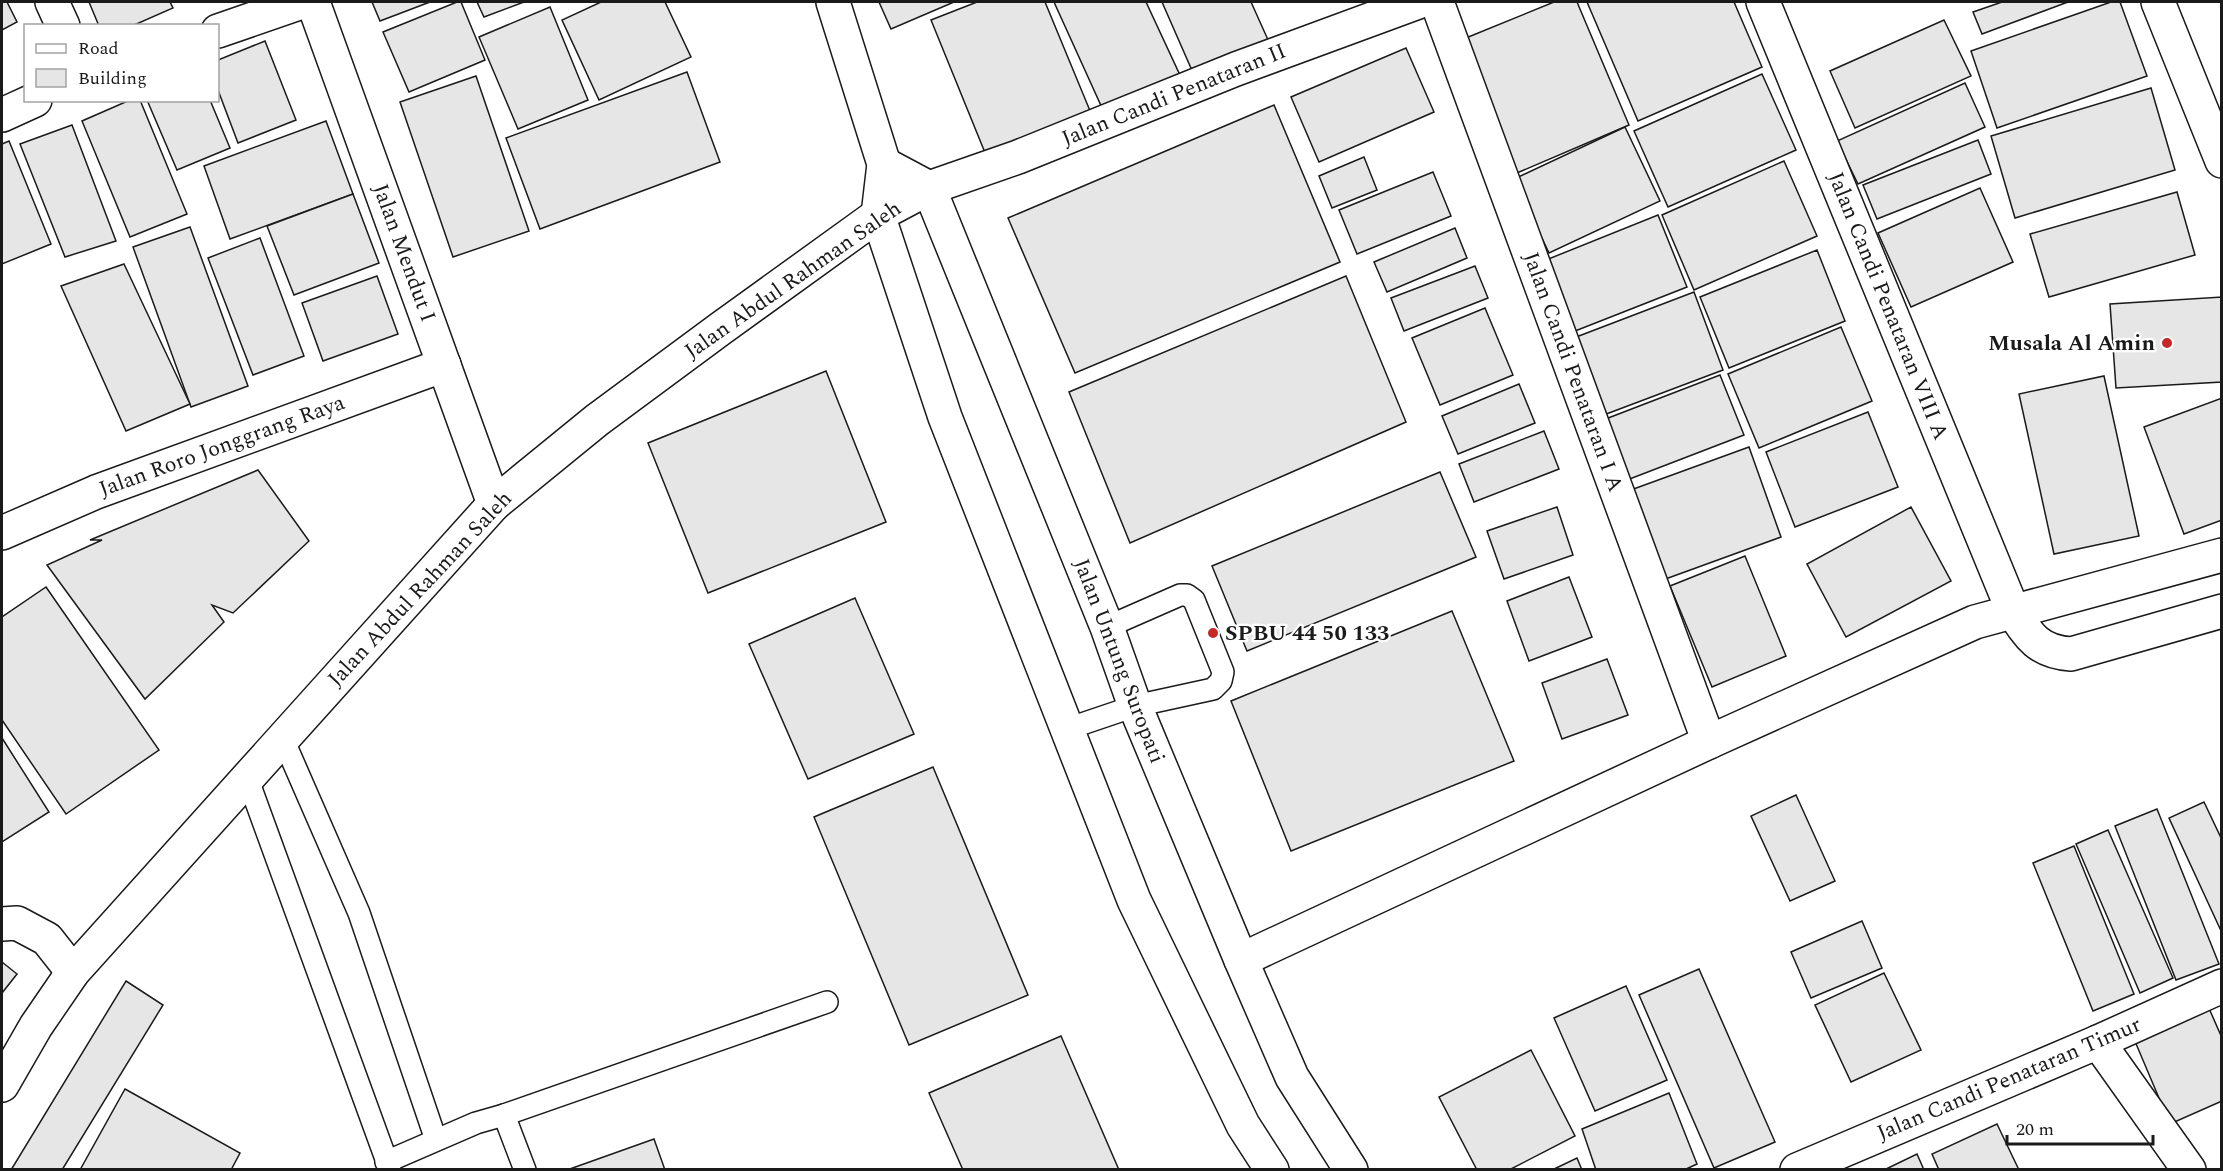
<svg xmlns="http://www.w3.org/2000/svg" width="2223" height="1171" font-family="Spectral,serif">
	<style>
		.building { fill: #e6e6e6; stroke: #1a1a1a; stroke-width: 1.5 }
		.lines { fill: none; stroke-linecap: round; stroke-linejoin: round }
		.service-casing { stroke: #1a1a1a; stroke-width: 24 }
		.minor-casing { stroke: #1a1a1a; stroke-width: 36 }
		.tertiary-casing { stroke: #1a1a1a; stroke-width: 36 }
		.secondary-casing { stroke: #1a1a1a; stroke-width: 36 }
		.service { stroke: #fff; stroke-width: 21 }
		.minor { stroke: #fff; stroke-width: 33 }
		.tertiary { stroke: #fff; stroke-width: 33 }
		.secondary { stroke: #fff; stroke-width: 33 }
		.poi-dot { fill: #c62828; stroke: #fff; stroke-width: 2 }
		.labels { text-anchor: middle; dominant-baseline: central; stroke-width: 4.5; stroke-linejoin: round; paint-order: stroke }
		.street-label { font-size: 22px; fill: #1a1a1a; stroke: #fff }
		.poi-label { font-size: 22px; font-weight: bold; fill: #1a1a1a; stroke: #fff; text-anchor: end }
	</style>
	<rect width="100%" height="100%" fill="#fff"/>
	<g class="building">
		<polygon points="2,2 7,2 17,22 2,30"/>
		<polygon points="89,2 170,2 173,8 132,26 99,26"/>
		<polygon points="372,2 430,2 380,21"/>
		<polygon points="457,2 461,2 485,60 409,92 383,32"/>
		<polygon points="477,2 524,2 484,17"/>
		<polygon points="601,2 665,2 691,57 599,100 562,20"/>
		<polygon points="879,2 954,2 891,29"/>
		<polygon points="977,2 1045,2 1093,118 988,160 931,20"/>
		<polygon points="1054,2 1146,2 1185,86 1108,121"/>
		<polygon points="1162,2 1251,2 1269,42 1194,75"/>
		<polygon points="1554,2 1577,2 1629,125 1517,173 1461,40"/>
		<polygon points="1587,2 1734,2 1762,67 1638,121"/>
		<polygon points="2002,2 2068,2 1982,34 1973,12"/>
		<polygon points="2111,2 2120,2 2147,76 1997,128 1971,51"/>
		<polygon points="550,7 588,100 518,129 479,37"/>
		<polygon points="1944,20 1971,76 1855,128 1830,71"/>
		<polygon points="265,41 296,120 238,143 218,90 218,60"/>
		<polygon points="1406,48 1434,112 1319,162 1291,97"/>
		<polygon points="687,72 720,162 540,229 506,138"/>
		<polygon points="1762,74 1796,150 1668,207 1634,131"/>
		<polygon points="476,76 529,231 453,257 400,102"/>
		<polygon points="1965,83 1985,127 1858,184 1837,141"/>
		<polygon points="2151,88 2175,170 2015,218 1991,136"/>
		<polygon points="130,100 140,100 187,214 130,237 82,121"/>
		<polygon points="147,100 210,100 230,148 177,170"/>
		<polygon points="1274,105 1340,262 1075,373 1008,218"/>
		<polygon points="326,121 353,194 230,239 204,166"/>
		<polygon points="72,125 116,241 65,257 20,144"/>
		<polygon points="1625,127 1660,201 1549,253 1514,179"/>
		<polygon points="1978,140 1991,174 1877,219 1863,185"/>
		<polygon points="9,141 51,244 2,264 2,144"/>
		<polygon points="1364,157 1377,190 1332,208 1319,176"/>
		<polygon points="1784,161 1817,236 1694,290 1662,215"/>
		<polygon points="1433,172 1451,216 1357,254 1339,210"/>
		<polygon points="1980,188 2013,262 1911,307 1878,233"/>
		<polygon points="2177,192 2195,255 2049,297 2030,234"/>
		<polygon points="353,194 379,263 294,295 267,226"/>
		<polygon points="1658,215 1687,287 1570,333 1541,262"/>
		<polygon points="190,227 248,386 191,407 133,247"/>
		<polygon points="1455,228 1467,258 1387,292 1374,262"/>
		<polygon points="260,238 304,356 253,375 208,258"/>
		<polygon points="1817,250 1845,321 1729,368 1700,297"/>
		<polygon points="124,264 190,404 126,431 61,286"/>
		<polygon points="1475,266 1488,298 1404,331 1391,298"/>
		<polygon points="377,276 398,334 323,361 302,303"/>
		<polygon points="1346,276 1406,422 1130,543 1069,392"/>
		<polygon points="1694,292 1723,370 1601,416 1571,339"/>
		<polygon points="2222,297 2222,382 2116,388 2110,304"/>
		<polygon points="1485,308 1513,375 1440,405 1412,338"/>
		<polygon points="1841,327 1872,401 1759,448 1728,374"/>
		<polygon points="826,371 886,522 708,593 648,443"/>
		<polygon points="1720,375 1744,435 1627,480 1603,420"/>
		<polygon points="2104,376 2139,536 2054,554 2019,394"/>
		<polygon points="1519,384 1535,423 1458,454 1442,416"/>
		<polygon points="2222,398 2222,520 2184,534 2144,427"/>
		<polygon points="1868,412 1898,487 1795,527 1766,452"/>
		<polygon points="1544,431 1559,469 1474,502 1459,464"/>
		<polygon points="1749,447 1781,537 1660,581 1628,491"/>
		<polygon points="258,470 309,541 233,613 212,605 224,622 145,699 47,565 102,540 90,540"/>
		<polygon points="1440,472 1476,557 1247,651 1212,566"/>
		<polygon points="1557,507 1573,555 1504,579 1487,531"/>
		<polygon points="1911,507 1951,581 1846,637 1807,564"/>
		<polygon points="1745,556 1786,656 1712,687 1670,586"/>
		<polygon points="1569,577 1592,637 1529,661 1507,601"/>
		<polygon points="46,587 159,750 66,814 2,720 2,617"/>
		<polygon points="855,598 914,734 808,779 749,644"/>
		<polygon points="1452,611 1514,761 1291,851 1231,701"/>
		<polygon points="1607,659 1628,715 1562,739 1542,683"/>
		<polygon points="2,738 49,812 2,842"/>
		<polygon points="933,767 1028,995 909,1045 814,817"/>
		<polygon points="1796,795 1835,881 1790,901 1751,816"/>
		<polygon points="2204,802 2222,840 2222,933 2169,818"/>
		<polygon points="2157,809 2219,964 2176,980 2115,826"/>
		<polygon points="2108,830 2173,978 2140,993 2076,844"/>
		<polygon points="2074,846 2134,994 2093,1011 2033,863"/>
		<polygon points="1862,921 1882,968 1811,998 1791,952"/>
		<polygon points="2,962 17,974 2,993"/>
		<polygon points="1699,969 1775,1142 1714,1168 1639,995"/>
		<polygon points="1884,973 1921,1050 1851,1082 1815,1005"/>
		<polygon points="126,981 163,1005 62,1170 11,1170"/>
		<polygon points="1626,986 1667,1080 1595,1111 1554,1018"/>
		<polygon points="2208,1006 2222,1038 2222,1101 2170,1124 2134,1039"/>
		<polygon points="1061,1036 1119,1170 963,1170 929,1093"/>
		<polygon points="1531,1050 1575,1136 1509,1170 1477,1170 1439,1097"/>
		<polygon points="125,1089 240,1153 231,1170 80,1170"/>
		<polygon points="1669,1093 1697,1164 1684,1170 1596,1170 1582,1129"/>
		<polygon points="1997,1124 2019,1170 1939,1170 1932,1154"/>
		<polygon points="654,1139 665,1170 567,1170"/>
		<polygon points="1917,1154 1924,1170 1884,1170"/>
		<polygon points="1577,1158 1582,1170 1552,1170"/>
	</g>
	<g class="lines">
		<g class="service-casing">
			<g id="service">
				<polyline points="1067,729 1135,706 1213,689 1221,681 1223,672 1194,600 1187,595 1180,595 1107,627"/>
				<polyline points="283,739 359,913 436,1140"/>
				<polyline points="248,780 390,1170"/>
				<polyline points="504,1115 525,1170"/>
				<polyline points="386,1162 476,1123 504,1115 827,1002"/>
			</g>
		</g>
		<g class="minor-casing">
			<g id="minor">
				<polyline points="52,2 63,26"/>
				<polyline points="313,2 494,504"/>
				<polyline points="1437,2 1709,742"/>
				<path d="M1763,2L2013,611C2029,637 2039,652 2071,654L2222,611"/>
				<polyline points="2158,2 2222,161"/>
				<polyline points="218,31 302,2"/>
				<polyline points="2,115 35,100"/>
				<polyline points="929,188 1018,157 1236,69 1418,2"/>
				<polyline points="2,533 96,492 444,365"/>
				<polyline points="2,924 17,923 47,939 73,972"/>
				<polyline points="1241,960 1709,742 1975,622 2222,555"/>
				<polyline points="2098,1042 2189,1170"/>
				<polyline points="1797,1170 2098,1042 2222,986"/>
			</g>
		</g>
		<g class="tertiary-casing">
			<polyline id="tertiary" points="2,1085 36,1026 73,972 494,504 597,420 720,329 878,215 929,188"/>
		</g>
		<g class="secondary-casing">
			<g id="secondary">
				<polyline points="833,2 884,164 878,215 945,417 1134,900 1243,1125 1272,1170"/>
				<polyline points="884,164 929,188 1107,627 1135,706 1241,960 1292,1077 1351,1170"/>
			</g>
		</g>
		<use href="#service" class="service"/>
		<use href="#minor" class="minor"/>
		<use href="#tertiary" class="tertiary"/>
		<use href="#secondary" class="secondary"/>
	</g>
	<g class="poi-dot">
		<circle cx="2167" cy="343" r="6"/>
		<circle cx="1213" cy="633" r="6"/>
	</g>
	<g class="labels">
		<g class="street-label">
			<text transform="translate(1174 95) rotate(-22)">Jalan Candi Penataran II</text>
			<text transform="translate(404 253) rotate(70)">Jalan Mendut I</text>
			<text transform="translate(793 280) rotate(-35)">Jalan Abdul Rahman Saleh</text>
			<text transform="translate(1888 306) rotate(68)">Jalan Candi Penataran VIII A</text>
			<text transform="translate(1573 372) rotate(70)">Jalan Candi Penataran I A</text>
			<text transform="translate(222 446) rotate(-20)">Jalan Roro Jonggrang Raya</text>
			<text transform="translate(420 589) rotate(-47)">Jalan Abdul Rahman Saleh</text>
			<text transform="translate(1119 661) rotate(69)">Jalan Untung Suropati</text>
			<text transform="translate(2009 1079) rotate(-23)">Jalan Candi Penataran Timur</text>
		</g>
		<g class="poi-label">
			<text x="2155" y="343">Musala Al Amin</text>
			<text x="1225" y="633" text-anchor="start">SPBU 44 50 133</text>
		</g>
	</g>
	<rect width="2223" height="1171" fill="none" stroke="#1a1a1a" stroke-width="6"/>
	<rect x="24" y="24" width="195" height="78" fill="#ffffff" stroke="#a3a3a3" stroke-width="1.5"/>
	<rect x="36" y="44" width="30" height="9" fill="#ffffff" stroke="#a3a3a3" stroke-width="1.5"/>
	<text x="78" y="54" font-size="18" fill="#1a1a1a">Road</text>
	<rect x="36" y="69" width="30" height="18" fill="#e6e6e6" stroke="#a3a3a3" stroke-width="1.5"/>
	<text x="78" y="84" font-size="18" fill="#1a1a1a">Building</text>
	<path d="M2007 1135v9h146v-9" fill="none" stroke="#1a1a1a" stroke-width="3"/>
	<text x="2016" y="1135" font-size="18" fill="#1a1a1a" stroke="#ffffff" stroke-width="4.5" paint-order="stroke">20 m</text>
</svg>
